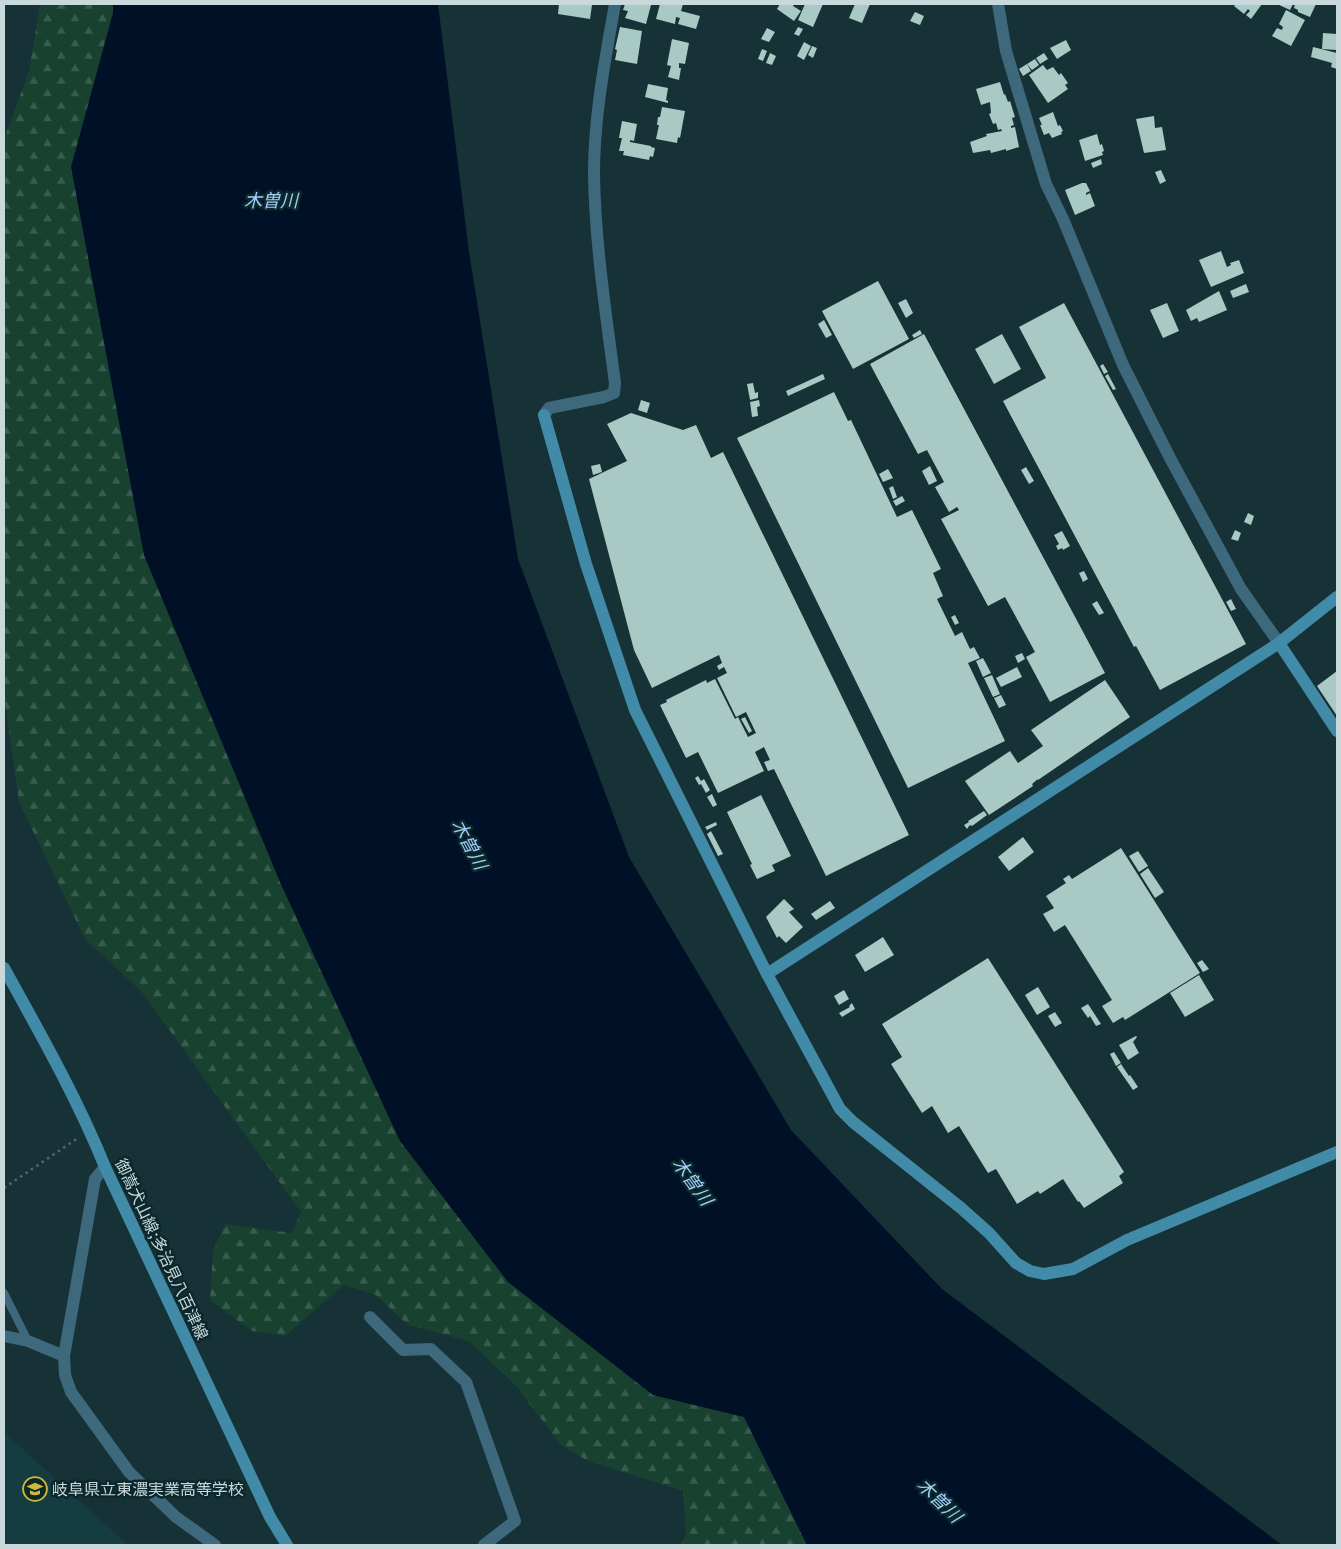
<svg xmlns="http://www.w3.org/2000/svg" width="1341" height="1549" font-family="'PT Serif','Noto Sans JP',serif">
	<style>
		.built { fill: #143c41 }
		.forest { fill: url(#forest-firs) }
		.water { fill: #001127 }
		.building { fill: #a9c9c4 }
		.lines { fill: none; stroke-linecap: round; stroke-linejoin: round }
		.path { stroke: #50686c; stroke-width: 2.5; stroke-dasharray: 2.5 4; stroke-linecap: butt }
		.lane { stroke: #3e697c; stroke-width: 8 }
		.street { stroke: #3e697c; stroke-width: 12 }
		.secondary { stroke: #418ba9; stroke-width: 12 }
		.labels { text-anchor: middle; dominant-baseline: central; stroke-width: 5; stroke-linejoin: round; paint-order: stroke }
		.street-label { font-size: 16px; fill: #c9d9db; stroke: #0b282c }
		.poi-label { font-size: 16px; fill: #c9d9db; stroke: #0b282c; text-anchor: start }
		.water-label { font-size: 18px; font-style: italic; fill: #a2cdf9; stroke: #0b282c }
	</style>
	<defs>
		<pattern id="forest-firs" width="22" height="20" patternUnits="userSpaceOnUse" patternTransform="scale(1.25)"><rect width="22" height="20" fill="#184130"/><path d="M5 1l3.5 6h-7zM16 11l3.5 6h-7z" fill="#385c4d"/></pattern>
	</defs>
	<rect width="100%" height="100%" fill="#163236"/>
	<polygon class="built" points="4,1432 128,1545 4,1545"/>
	<polygon class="forest" points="40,4 113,4 144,555 280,882 400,1141 653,1395 744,1417 807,1545 681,1545 686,1535 683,1491 588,1461 561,1445 516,1386 469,1341 408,1325 376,1295 344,1285 285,1336 252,1331 210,1300 213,1251 225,1224 292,1233 301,1212 141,991 85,939 19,802 4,696 4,139 29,71"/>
	<polygon class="water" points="113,4 438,4 469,252 518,559 629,857 791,1130 942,1289 1282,1545 807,1545 744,1417 653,1395 508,1282 400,1141 280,882 144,555 71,167 113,13"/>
	<g class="building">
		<polygon points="559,4 591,4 592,5 590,19 558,14"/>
		<polygon points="625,4 649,4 651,5 646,24 625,18 628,11 623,10"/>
		<polygon points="660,4 683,4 681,11 700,16 696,29 678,24 680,18 676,17 675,24 656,19"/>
		<polygon points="780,4 794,4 793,6 801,11 794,21 777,9"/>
		<polygon points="805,4 823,4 813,27 798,20"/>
		<polygon points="855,4 870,4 862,23 849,18"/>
		<polygon points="1236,4 1262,4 1251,19 1246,15 1250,11 1248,9 1244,14 1234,6"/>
		<polygon points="1277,4 1293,4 1290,10"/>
		<polygon points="1295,4 1316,4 1310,17 1298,12 1298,10 1294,8"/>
		<polygon points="1286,10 1305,20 1291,46 1272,36 1277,28 1282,30 1283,27 1279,24"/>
		<polygon points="915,12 924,16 920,25 910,21"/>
		<polygon points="620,27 642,31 637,64 615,60 617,50 615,49"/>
		<polygon points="798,27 803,29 799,36 794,34"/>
		<polygon points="767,28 775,32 769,42 761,39"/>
		<polygon points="1323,33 1337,34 1337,50 1322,49"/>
		<polygon points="672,39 689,43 685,64 679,63 679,68 681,68 679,80 668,77 671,66 667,65"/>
		<polygon points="1066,40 1071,50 1057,59 1050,48"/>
		<polygon points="804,42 811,46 804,60 797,56"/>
		<polygon points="812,46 817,48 813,58 808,55"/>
		<polygon points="1313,47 1337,53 1337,69 1331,67 1332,63 1311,57"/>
		<polygon points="762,49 767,51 763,61 758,59"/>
		<polygon points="770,53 776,56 772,65 766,63"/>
		<polygon points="1044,53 1048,59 1040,64 1036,58"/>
		<polygon points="1035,59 1039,65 1032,70 1027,64"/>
		<polygon points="1027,64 1031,71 1023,76 1019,69"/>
		<polygon points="1043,65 1047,70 1053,67 1059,75 1061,73 1068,83 1065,85 1068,89 1048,103 1029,75"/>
		<polygon points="1000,82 1004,95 1005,94 1008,102 1010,101 1015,117 1012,118 1014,125 1011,126 1011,128 1015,127 1019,147 1006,151 1006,149 991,153 990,150 973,153 970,142 987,136 986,134 1002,131 1001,129 998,130 996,123 993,124 989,114 991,113 990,102 981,105 976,89"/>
		<polygon points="648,84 668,88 666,100 668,101 668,103 645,97"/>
		<polygon points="662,107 685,111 680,138 678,137 677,143 656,139 659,125 657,125 658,117 660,117"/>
		<polygon points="1053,112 1058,126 1060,125 1063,131 1061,132 1062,134 1052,138 1049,133 1044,135 1040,125 1042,125 1039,118"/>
		<polygon points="1154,116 1155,128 1162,127 1166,150 1144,153 1136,119"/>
		<polygon points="622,121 637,124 634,141 630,140 630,142 651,146 651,147 655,148 653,157 650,156 649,160 623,155 624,151 619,151 622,138 619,138"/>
		<polygon points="1097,134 1100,145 1102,144 1104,151 1102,152 1103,155 1085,161 1079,140"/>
		<polygon points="1101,159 1102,164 1093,168 1091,163"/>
		<polygon points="1161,170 1166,181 1160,184 1155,172"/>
		<polygon points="1082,183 1086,183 1090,191 1086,193 1086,195 1090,193 1095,206 1075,215 1065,190"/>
		<polygon points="1221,251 1227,267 1231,265 1230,263 1239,260 1244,273 1211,287 1199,260"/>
		<polygon points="878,281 909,339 853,369 822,311"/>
		<polygon points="1246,284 1249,292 1233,298 1230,291"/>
		<polygon points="1219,291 1227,310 1199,322 1197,318 1191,321 1186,310"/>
		<polygon points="906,299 913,313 906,318 898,303"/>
		<polygon points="1064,303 1246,644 1160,690 1136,646 1134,647 1003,401 1046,378 1019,327"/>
		<polygon points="1167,303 1179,331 1163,338 1150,310"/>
		<polygon points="824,320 832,335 826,338 818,324"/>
		<polygon points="920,330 922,334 914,338 912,335"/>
		<polygon points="924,334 1105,673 1050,702 1026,657 1035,652 1005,597 988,606 941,519 959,510 957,507 949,512 935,487 944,482 927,450 918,454 870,364"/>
		<polygon points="1002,334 1021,369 994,384 975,349"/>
		<polygon points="1103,364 1108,372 1104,374 1100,366"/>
		<polygon points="823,374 825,379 788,396 786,391"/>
		<polygon points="1108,374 1116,389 1113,390 1105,376"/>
		<polygon points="753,383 755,393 758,392 758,398 750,400 747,384"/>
		<polygon points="834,392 848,421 851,420 897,517 912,510 941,569 933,573 943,596 937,599 955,636 962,632 970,649 974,647 980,658 968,663 1005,741 908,788 737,438"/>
		<polygon points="641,400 650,403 647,413 638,410"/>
		<polygon points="759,400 760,406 757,407 758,416 752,417 750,402"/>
		<polygon points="631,413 683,430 696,425 711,458 723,452 909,835 826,876 774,769 768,771 764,762 770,760 764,747 755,752 764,771 718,793 698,752 686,758 660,705 667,702 666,700 706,680 707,683 715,679 735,719 738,717 748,737 756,733 746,712 736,717 717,678 727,673 724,667 719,670 717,666 722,663 719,655 652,688 634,650 589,479 627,461 607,424"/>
		<polygon points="600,464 602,472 593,475 591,466"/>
		<polygon points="930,466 937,481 929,485 922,471"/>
		<polygon points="1026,467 1034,481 1029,484 1021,470"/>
		<polygon points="888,469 893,478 883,482 879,474"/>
		<polygon points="893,486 897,497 893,499 889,488"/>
		<polygon points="902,496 905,501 896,506 893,501"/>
		<polygon points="1248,513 1254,516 1251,525 1244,522"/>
		<polygon points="1235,530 1241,533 1238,541 1231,539"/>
		<polygon points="1062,531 1070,546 1063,550 1062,548 1058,550 1056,546 1059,544 1054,535"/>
		<polygon points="1084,571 1088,579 1083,582 1079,573"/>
		<polygon points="1231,599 1236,609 1231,611 1226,602"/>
		<polygon points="1097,601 1104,613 1099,615 1092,604"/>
		<polygon points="955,615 959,623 955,625 951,617"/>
		<polygon points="1022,653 1025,659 1018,663 1015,656"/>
		<polygon points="983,658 991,673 983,677 976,661"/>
		<polygon points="1017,667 1022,677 1001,687 996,678"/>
		<polygon points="1337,671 1337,716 1317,686"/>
		<polygon points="992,675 1000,694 993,697 984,678"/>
		<polygon points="1105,680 1130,717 1038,780 1038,779 1032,784 1033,786 989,815 965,781 1010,751 1018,763 1043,746 1031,730"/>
		<polygon points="1001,695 1006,705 999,708 994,698"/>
		<polygon points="745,717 752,731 749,733 741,719"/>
		<polygon points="698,776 701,781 704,779 710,790 706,793 701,784 699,785 695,778"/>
		<polygon points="712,794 717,805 713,807 707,797"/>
		<polygon points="761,795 791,856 772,865 775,871 757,879 750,865 752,864 727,812"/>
		<polygon points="984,811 987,815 972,826 971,825 969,826 967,829 964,825 969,822 968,821"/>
		<polygon points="716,822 717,825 707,830 705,827"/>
		<polygon points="711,831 723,854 718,856 707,834"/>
		<polygon points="1023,837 1034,852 1009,871 998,857"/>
		<polygon points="1121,848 1200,973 1125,1020 1123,1017 1113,1023 1102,1006 1112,1000 1065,925 1054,932 1043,914 1054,908 1046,896 1066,883 1063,879 1069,875 1072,879"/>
		<polygon points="1138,851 1148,866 1139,872 1129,856"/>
		<polygon points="1148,868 1164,892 1155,898 1140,874"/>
		<polygon points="784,899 794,909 789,912 803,927 786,943 779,936 777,938 766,917"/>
		<polygon points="830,901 835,908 816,920 811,914"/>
		<polygon points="883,937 894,955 865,972 855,955"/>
		<polygon points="988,958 1124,1172 1119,1176 1123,1183 1084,1208 1079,1201 1078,1202 1063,1179 1040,1194 1038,1191 1017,1204 996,1169 988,1173 959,1126 948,1133 932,1106 922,1113 891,1064 902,1057 882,1024"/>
		<polygon points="1202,960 1209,969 1203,972 1197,963"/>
		<polygon points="1199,975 1214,1000 1185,1017 1170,993"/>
		<polygon points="1038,987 1050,1007 1037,1015 1025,995"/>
		<polygon points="844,990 849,999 839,1005 834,996"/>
		<polygon points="852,1003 855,1009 842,1017 839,1013 850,1007 849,1006"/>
		<polygon points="1088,1004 1101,1024 1096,1026 1090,1016 1088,1018 1081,1008"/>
		<polygon points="1055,1012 1062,1023 1055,1027 1048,1016"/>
		<polygon points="1136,1036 1137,1037 1133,1042 1139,1053 1128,1060 1119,1045"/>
		<polygon points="1114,1052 1121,1063 1116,1066 1110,1054"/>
		<polygon points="1121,1064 1129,1076 1130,1075 1138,1087 1133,1090 1117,1067"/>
	</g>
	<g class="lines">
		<polyline class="path" points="4,1188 78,1138"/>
		<polyline class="lane" points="4,1293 28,1341"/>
		<g class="street">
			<polyline points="998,4 1006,51 1046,184 1063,219 1123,365 1170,458 1241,589 1279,643"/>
			<path d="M544,415L549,408L604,397L614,393L615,383C606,314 595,243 594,174C594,116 605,60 615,4"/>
			<polyline points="370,1317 403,1350 431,1349 466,1382 515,1521 484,1545"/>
			<polyline points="4,1336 28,1341 64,1356 65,1375 71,1392 129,1472 176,1517 215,1545"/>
			<polyline points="64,1356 95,1179 105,1167"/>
		</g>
		<g class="secondary">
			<polyline points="544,415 586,564 635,710 767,974 840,1109 853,1122 961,1208 989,1233 1016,1263 1030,1271 1044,1274 1073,1269 1127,1240 1337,1152"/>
			<polyline points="1279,643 1337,731"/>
			<path d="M4,968C40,1033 77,1098 105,1167L270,1517L287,1545"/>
			<polyline points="767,974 1279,643 1337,597"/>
		</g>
	</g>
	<defs>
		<g id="school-ring" transform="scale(1.25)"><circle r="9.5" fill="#0b282c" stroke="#ceb837" stroke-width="1.5"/><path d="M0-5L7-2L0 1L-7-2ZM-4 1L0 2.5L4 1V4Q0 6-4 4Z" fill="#ceb837"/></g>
	</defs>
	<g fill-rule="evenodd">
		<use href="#school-ring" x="35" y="1489"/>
	</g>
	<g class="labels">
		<g class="street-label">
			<text transform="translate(162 1249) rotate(65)">御嵩犬山線;多治見八百津線</text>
		</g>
		<g class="poi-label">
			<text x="52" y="1489">岐阜県立東濃実業高等学校</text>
		</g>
		<g class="water-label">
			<text x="271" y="200">木曽川</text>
			<text transform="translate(470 844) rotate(62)">木曽川</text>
			<text transform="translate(693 1181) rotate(54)">木曽川</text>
			<text transform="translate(940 1500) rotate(44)">木曽川</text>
		</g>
	</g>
	<rect width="1341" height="1549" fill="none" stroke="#c9d9db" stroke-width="10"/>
</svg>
